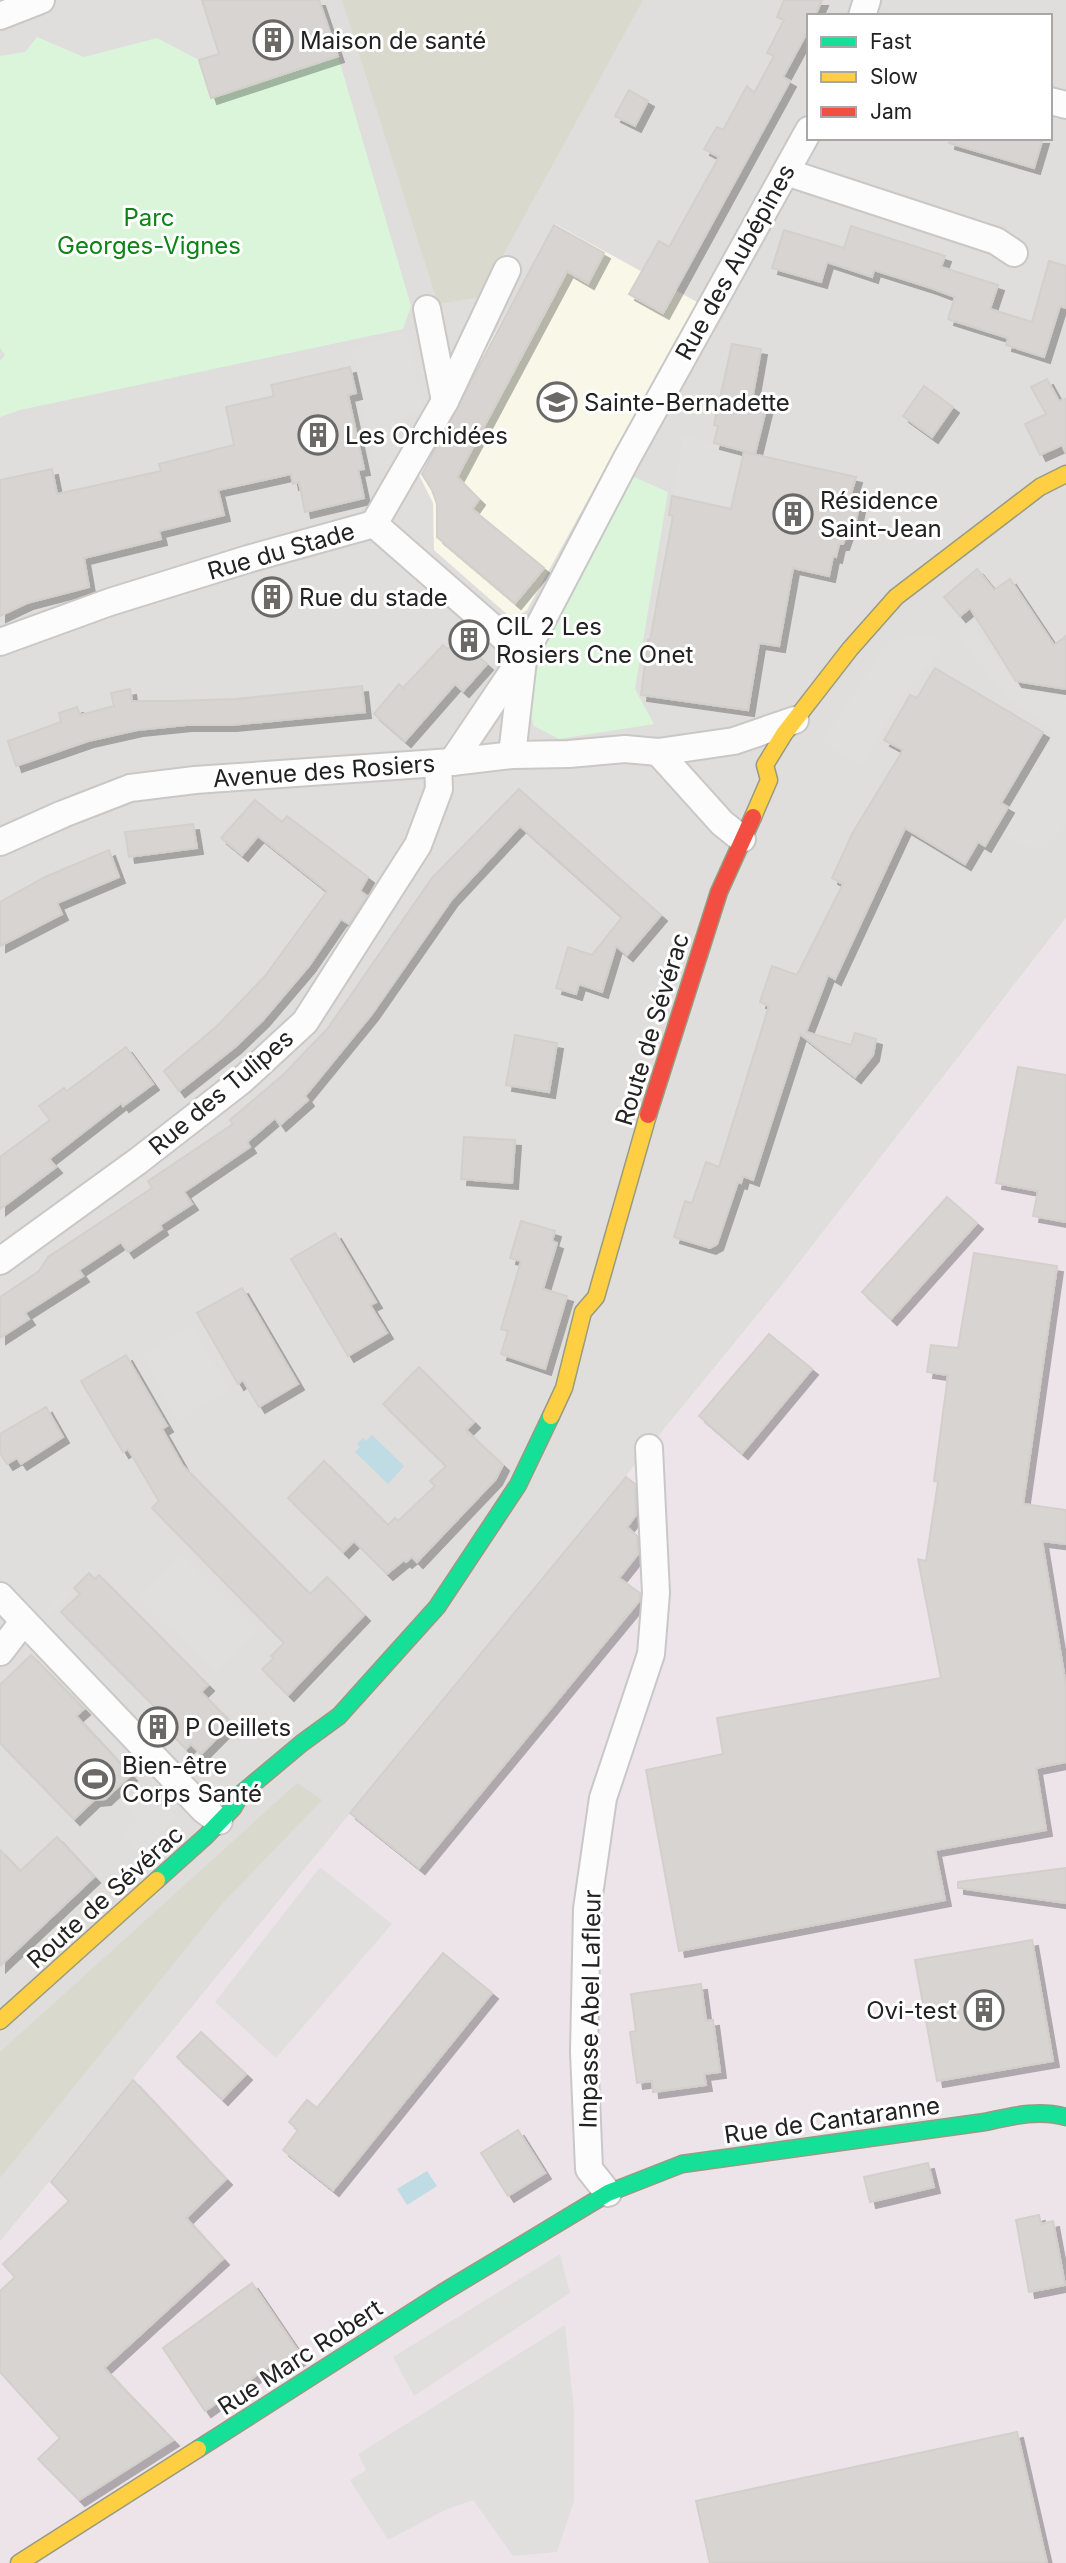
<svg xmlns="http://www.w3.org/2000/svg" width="1066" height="2563" font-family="Inter,sans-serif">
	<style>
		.residential { fill: #dfdedc; fill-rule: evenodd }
		.industrial { fill: #ede4e9 }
		.education { fill: #f8f7e8 }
		.construction { fill: #d9d9cd }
		.park { fill: #daf5da }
		.parking { fill: #e0dfde }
		.water { fill: #bfdbe3 }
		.building { fill: #d7d4d2; stroke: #d3d0cc; stroke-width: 2; filter: url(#shadow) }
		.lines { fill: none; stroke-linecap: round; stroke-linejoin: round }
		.street-casing { stroke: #c9c8c7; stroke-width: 30 }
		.fast-casing { stroke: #999a82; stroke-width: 19 }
		.slow-casing { stroke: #999a82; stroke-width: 19 }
		.jam-casing { stroke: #999a82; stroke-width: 19 }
		.street { stroke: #fdfcfc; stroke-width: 26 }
		.fast { stroke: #16e098; stroke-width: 16 }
		.slow { stroke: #ffcf43; stroke-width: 16 }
		.jam { stroke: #f24e42; stroke-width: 16 }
		.labels { text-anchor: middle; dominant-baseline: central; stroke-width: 6; stroke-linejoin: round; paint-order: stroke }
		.poi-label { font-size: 24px; fill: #222; stroke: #fff; text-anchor: start }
		.park-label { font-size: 24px; fill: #0c8416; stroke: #fff }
		.street-label { font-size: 24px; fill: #222; stroke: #fff }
	</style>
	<defs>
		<filter id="shadow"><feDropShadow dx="6" dy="6" stdDeviation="0" flood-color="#0004"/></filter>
	</defs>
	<rect width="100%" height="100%" fill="#f0eeeb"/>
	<path class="residential" d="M0,0H1066V918L782,1285L0,2242ZM809,16H1050V138H809Z"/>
	<polygon class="industrial" points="1066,918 1066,2563 0,2563 0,2242 782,1285"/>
	<polygon class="education" points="555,224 697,302 527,610 517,617 509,616 434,550 433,503 418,473"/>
	<g class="construction">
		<polygon points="342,0 643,0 480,297 438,304"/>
		<polygon points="297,1783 322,1800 222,1904 0,2178 0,2052"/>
	</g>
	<g class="park">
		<polygon points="37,37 84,57 157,38 199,60 212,97 338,56 411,306 403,329 20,410 0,417 0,361 5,355 0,348 0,56 25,52"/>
		<polygon points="634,477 668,492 635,689 654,724 559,739 534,726 527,705 536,660"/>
	</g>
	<g class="parking">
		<polygon points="407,332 424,409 406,413 400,459 390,475 374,465 351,348"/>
		<polygon points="683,434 741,451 729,507 673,495"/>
		<polygon points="970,622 1018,687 1066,698 1066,824 1042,852 999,832 1054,730 1004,694 956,634"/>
		<polygon points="931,636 944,644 929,665 909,687 861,767 822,741 889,640"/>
		<polygon points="192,1326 229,1389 179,1421 141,1355"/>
		<polygon points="180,1554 258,1629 217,1672 138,1598"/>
		<polygon points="80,1572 85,1577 49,1616 44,1612"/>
		<polygon points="136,1777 178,1817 139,1854 121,1832 136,1819 117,1796"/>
		<polygon points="320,1867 392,1924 276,2058 215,2002"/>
		<polygon points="560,2254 570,2293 414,2396 393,2357"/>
		<polygon points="565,2325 574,2409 574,2501 557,2552 513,2556 473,2500 445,2510 388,2540 350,2480 366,2470 358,2454"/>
	</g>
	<g class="water">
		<polygon points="372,1435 404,1466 388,1484 355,1452 360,1447 357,1444 363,1438 366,1441"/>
		<polygon points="427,2171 437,2186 407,2205 397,2189"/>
	</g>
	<g class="building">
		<polygon points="202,0 319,0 338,56 211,98 199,60 219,54"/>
		<polygon points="784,0 822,0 815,16 809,16 809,29 783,77 790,81 663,313 629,294 659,241 669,247 719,157 704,149 717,127 723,130 747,86 754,93 774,56 767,53 784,20 777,17"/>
		<polygon points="629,90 648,101 635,126 615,116"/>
		<polygon points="950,138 1043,138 1034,168 949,143"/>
		<polygon points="554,225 604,253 588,283 567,271 457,477 479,499 472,509 544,568 515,603 437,537 437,504 432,490 422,474"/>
		<polygon points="851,226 945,256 941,267 998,285 990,309 1032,322 1049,261 1066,266 1066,308 1060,306 1044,357 1006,345 1008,338 948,319 955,297 931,288 874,270 872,277 827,262 821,282 772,268 784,230 844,248"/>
		<polygon points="732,344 761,349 751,406 766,409 755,454 714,443 718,426 714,425"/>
		<polygon points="350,367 356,393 348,395 364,469 358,470 364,498 305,512 299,482 293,484 291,474 218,490 224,515 159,531 161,539 84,558 89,587 27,603 0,616 0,480 52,469 57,494 161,471 159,464 234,445 226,407 274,396 271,385"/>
		<polygon points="1047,379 1059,401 1066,399 1066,453 1062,445 1040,455 1025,424 1046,414 1031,387"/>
		<polygon points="924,386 953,407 932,437 903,416"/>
		<polygon points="744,452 856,477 850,497 860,502 856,520 852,519 843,544 839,544 836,557 833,556 829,576 793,568 779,646 759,643 748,710 641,695 648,640 650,640 673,516 669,515 672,496 731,509"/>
		<polygon points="977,569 994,590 1010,579 1054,645 1066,636 1066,689 1016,681 970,608 960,616 944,597"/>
		<polygon points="458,638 487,664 463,691 455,684 405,741 374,714 399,684 403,688 443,645 448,649"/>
		<polygon points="935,668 1043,732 1001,803 1008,807 985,846 978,842 965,864 905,828 835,979 828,975 806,1032 851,1045 855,1033 876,1039 873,1055 855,1077 800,1034 753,1180 743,1176 741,1183 738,1182 717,1244 710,1248 674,1237 685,1201 692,1203 706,1162 719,1167 769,1006 760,1002 772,966 797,975 843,884 832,878 852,834 903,750 884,740 910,695 917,698"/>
		<polygon points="362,686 365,712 231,725 186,725 137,730 88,741 16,766 8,741 61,722 59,713 77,707 80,715 114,706 111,693 130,689 132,701 173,701 236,699"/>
		<polygon points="519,789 661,915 627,955 616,946 602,992 579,984 576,994 556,988 568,947 592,955 622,917 520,826 452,899 372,1014 305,1096 308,1100 280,1125 275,1118 247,1142 250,1147 184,1192 192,1204 160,1225 162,1229 128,1252 121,1242 79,1270 83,1276 25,1313 29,1319 0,1338 0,1297 39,1271 48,1257 152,1188 148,1181 233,1124 230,1120 284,1074 328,1028 432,878"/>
		<polygon points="255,800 282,822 287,816 368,877 360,891 367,896 349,924 341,919 309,966 263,1020 235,1047 179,1091 164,1071 217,1026 265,976 327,891 258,836 242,855 221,838"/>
		<polygon points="193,824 197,848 129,857 125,832"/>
		<polygon points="109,850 119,877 57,903 62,914 0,946 0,902 45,877"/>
		<polygon points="515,1035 557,1043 549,1092 506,1085"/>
		<polygon points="126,1047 153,1084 123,1106 121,1103 49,1159 56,1167 0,1209 0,1157 50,1120 39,1106 64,1088 67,1091"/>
		<polygon points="1018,1067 1066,1075 1066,1222 1033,1216 1038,1191 996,1183"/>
		<polygon points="464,1137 515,1140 512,1183 461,1179"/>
		<polygon points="947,1197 977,1223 891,1319 862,1292"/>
		<polygon points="521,1221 555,1231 552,1241 557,1243 543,1289 567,1296 545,1369 501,1354 508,1331 501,1329 521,1261 510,1258"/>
		<polygon points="335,1233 376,1302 370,1305 387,1333 348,1356 291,1259"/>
		<polygon points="974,1253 1057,1266 1023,1504 1066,1510 1066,1544 1042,1541 1066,1686 1066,1762 1036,1768 1046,1830 935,1850 945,1900 679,1951 646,1770 723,1754 717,1718 941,1678 918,1559 926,1561 938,1482 934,1481 948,1375 927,1372 931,1345 958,1348"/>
		<polygon points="242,1288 298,1384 259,1407 243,1380 238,1384 197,1313"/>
		<polygon points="769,1334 812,1369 742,1453 699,1416"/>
		<polygon points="126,1355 167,1426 162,1429 183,1466 310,1594 327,1577 364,1615 288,1695 262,1669 274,1658 271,1656 284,1643 152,1508 159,1501 128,1449 123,1452 81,1381"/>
		<polygon points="419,1367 474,1422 466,1430 503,1465 496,1479 417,1562 412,1557 406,1562 404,1560 387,1574 354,1541 343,1552 288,1498 324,1461 388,1525 395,1518 398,1521 435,1486 430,1481 446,1466 383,1404"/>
		<polygon points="46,1407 63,1437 21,1464 17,1458 7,1464 0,1453 0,1434"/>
		<polygon points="626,1477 635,1484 636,1515 627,1527 637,1536 638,1554 619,1578 640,1593 640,1600 419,1868 350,1813"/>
		<polygon points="89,1573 95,1579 99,1575 208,1685 201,1692 232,1723 201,1754 191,1744 186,1749 158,1720 163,1715 61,1612 80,1594 74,1588"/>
		<polygon points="31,1655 84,1709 76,1716 131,1775 105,1799 94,1800 74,1819 0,1743 0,1685"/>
		<polygon points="57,1837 94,1877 0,1966 0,1850 20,1871"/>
		<polygon points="1066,1868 1066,1903 958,1888 958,1882"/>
		<polygon points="1032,1940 1053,2061 937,2081 915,1960"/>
		<polygon points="443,1953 492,1993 333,2190 283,2150 298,2130 289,2122 307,2100 317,2108"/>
		<polygon points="701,1984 706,2021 713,2020 720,2072 704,2074 706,2085 653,2092 652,2081 637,2083 630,2032 636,2031 631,1994"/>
		<polygon points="201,2032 246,2074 222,2099 177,2057"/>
		<polygon points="133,2080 226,2179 186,2218 223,2259 104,2368 173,2440 79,2500 38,2459 60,2438 0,2372 0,2291 15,2277 3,2264 69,2201 51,2182"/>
		<polygon points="518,2130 545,2173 508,2196 481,2153"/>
		<polygon points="928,2163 934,2187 870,2202 864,2177"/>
		<polygon points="1039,2215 1041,2224 1053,2221 1065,2285 1029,2292 1016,2220"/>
		<polygon points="252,2283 302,2357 277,2374 271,2365 205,2411 163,2348"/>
		<polygon points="1017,2432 1047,2563 710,2563 696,2501"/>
	</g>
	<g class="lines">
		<g class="street-casing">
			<g id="street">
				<polyline points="0,16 41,0"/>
				<polyline points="862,16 867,0"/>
				<polyline points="1050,101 1066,105"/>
				<polyline points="786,172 996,241 1014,253"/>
				<polyline points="427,309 445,401"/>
				<polyline points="374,524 445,401 507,270"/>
				<polyline points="374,524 524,655"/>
				<polyline points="0,642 110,602 248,559 374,524"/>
				<polyline points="658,752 722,823 742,839"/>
				<polyline points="512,755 523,660"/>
				<polyline points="452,762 524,655 627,458 809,130"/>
				<polyline points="0,842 63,814 130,788 195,780 452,762 512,755 569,754 625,749 658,752 734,741 795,720"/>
				<polyline points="0,1261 138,1161 241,1081 305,1022 418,845 439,789 438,763"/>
				<polyline points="0,1596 204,1810 219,1821"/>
				<polyline points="0,1652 23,1622"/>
				<polyline points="608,2193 589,2169 584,2052 587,1909 603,1798 651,1654 656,1593 649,1448"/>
			</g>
		</g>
		<g class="fast-casing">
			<g id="fast">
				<polyline points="157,1880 206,1836 233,1808 241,1794 302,1743 339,1716 437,1607 518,1485 551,1416"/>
				<path d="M198,2449L442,2293L608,2193L682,2164L985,2122C1012,2116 1039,2109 1066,2117"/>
			</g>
		</g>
		<g class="slow-casing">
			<g id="slow">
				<polyline points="753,817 769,780 765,765 784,734 850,649 896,597 1040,487 1066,474"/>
				<polyline points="551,1416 564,1388 583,1312 596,1297 648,1115"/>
				<polyline points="0,2021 157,1880"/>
				<polyline points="19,2563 198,2449"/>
			</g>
		</g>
		<g class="jam-casing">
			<polyline id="jam" points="648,1115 719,892 753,817"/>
		</g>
		<use href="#street" class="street"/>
		<use href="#fast" class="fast"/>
		<use href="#slow" class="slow"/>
		<use href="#jam" class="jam"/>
	</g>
	<defs>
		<g id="building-ring" transform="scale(2.0125)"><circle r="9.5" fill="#fff" stroke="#6a6968" stroke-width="1.5"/><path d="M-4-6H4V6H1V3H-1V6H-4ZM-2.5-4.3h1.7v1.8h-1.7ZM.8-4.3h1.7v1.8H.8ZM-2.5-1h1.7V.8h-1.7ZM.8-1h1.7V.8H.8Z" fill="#6a6968"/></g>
		<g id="school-ring" transform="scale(2.0125)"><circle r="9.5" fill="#fff" stroke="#6a6968" stroke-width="1.5"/><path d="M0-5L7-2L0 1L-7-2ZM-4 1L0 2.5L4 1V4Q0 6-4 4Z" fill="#6a6968"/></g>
		<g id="stadium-ring" transform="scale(2.0125)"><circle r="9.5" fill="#fff" stroke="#6a6968" stroke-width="1.5"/><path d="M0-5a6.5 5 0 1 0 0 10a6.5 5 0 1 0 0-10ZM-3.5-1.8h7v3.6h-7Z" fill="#6a6968"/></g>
	</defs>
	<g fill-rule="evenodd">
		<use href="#building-ring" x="273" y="40"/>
		<use href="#school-ring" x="557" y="402"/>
		<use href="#building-ring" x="318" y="435"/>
		<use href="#building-ring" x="793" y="514"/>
		<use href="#building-ring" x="272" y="597"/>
		<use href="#building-ring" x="469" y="640"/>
		<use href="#building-ring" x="158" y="1727"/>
		<use href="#stadium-ring" x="95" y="1779"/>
		<use href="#building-ring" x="984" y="2010"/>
	</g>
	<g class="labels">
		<g class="poi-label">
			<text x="300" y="40">Maison de santé</text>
			<text x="584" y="402">Sainte-Bernadette</text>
			<text x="345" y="435">Les Orchidées</text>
			<text x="820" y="500">Résidence<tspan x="820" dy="28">Saint-Jean</tspan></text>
			<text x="299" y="597">Rue du stade</text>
			<text x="496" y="626">CIL 2 Les<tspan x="496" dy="28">Rosiers Cne Onet</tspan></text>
			<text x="185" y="1727">P Oeillets</text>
			<text x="122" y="1765">Bien-être<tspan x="122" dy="28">Corps Santé</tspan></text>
			<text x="957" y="2010" text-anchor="end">Ovi-test</text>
		</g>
		<g class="park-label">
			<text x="149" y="217">Parc<tspan x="149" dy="28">Georges-Vignes</tspan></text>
		</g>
		<g class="street-label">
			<text transform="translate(735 262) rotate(-61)">Rue des Aubépines</text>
			<text transform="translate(281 551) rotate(-16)">Rue du Stade</text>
			<text transform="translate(324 771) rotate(-4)">Avenue des Rosiers</text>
			<text transform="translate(652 1029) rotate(-73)">Route de Sévérac</text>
			<text transform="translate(221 1092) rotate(-40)">Rue des Tulipes</text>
			<text transform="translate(105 1897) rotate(-42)">Route de Sévérac</text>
			<text transform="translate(590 2009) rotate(-89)">Impasse Abel Lafleur</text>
			<text transform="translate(832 2120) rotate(-8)">Rue de Cantaranne</text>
			<text transform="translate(300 2357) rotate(-33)">Rue Marc Robert</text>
		</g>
	</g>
	<rect x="807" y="14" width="245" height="126" fill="#ffffff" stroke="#a7a7a7" stroke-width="2"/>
	<rect x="821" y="37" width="35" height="10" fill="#16e098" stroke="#a7a7a7" stroke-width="2"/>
	<text x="870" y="49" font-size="21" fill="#222222">Fast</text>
	<rect x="821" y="72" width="35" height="10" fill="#ffcf43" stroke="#a7a7a7" stroke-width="2"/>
	<text x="870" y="84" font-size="21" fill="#222222">Slow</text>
	<rect x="821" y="107" width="35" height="10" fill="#f24e42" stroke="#a7a7a7" stroke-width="2"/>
	<text x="870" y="119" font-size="21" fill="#222222">Jam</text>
</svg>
